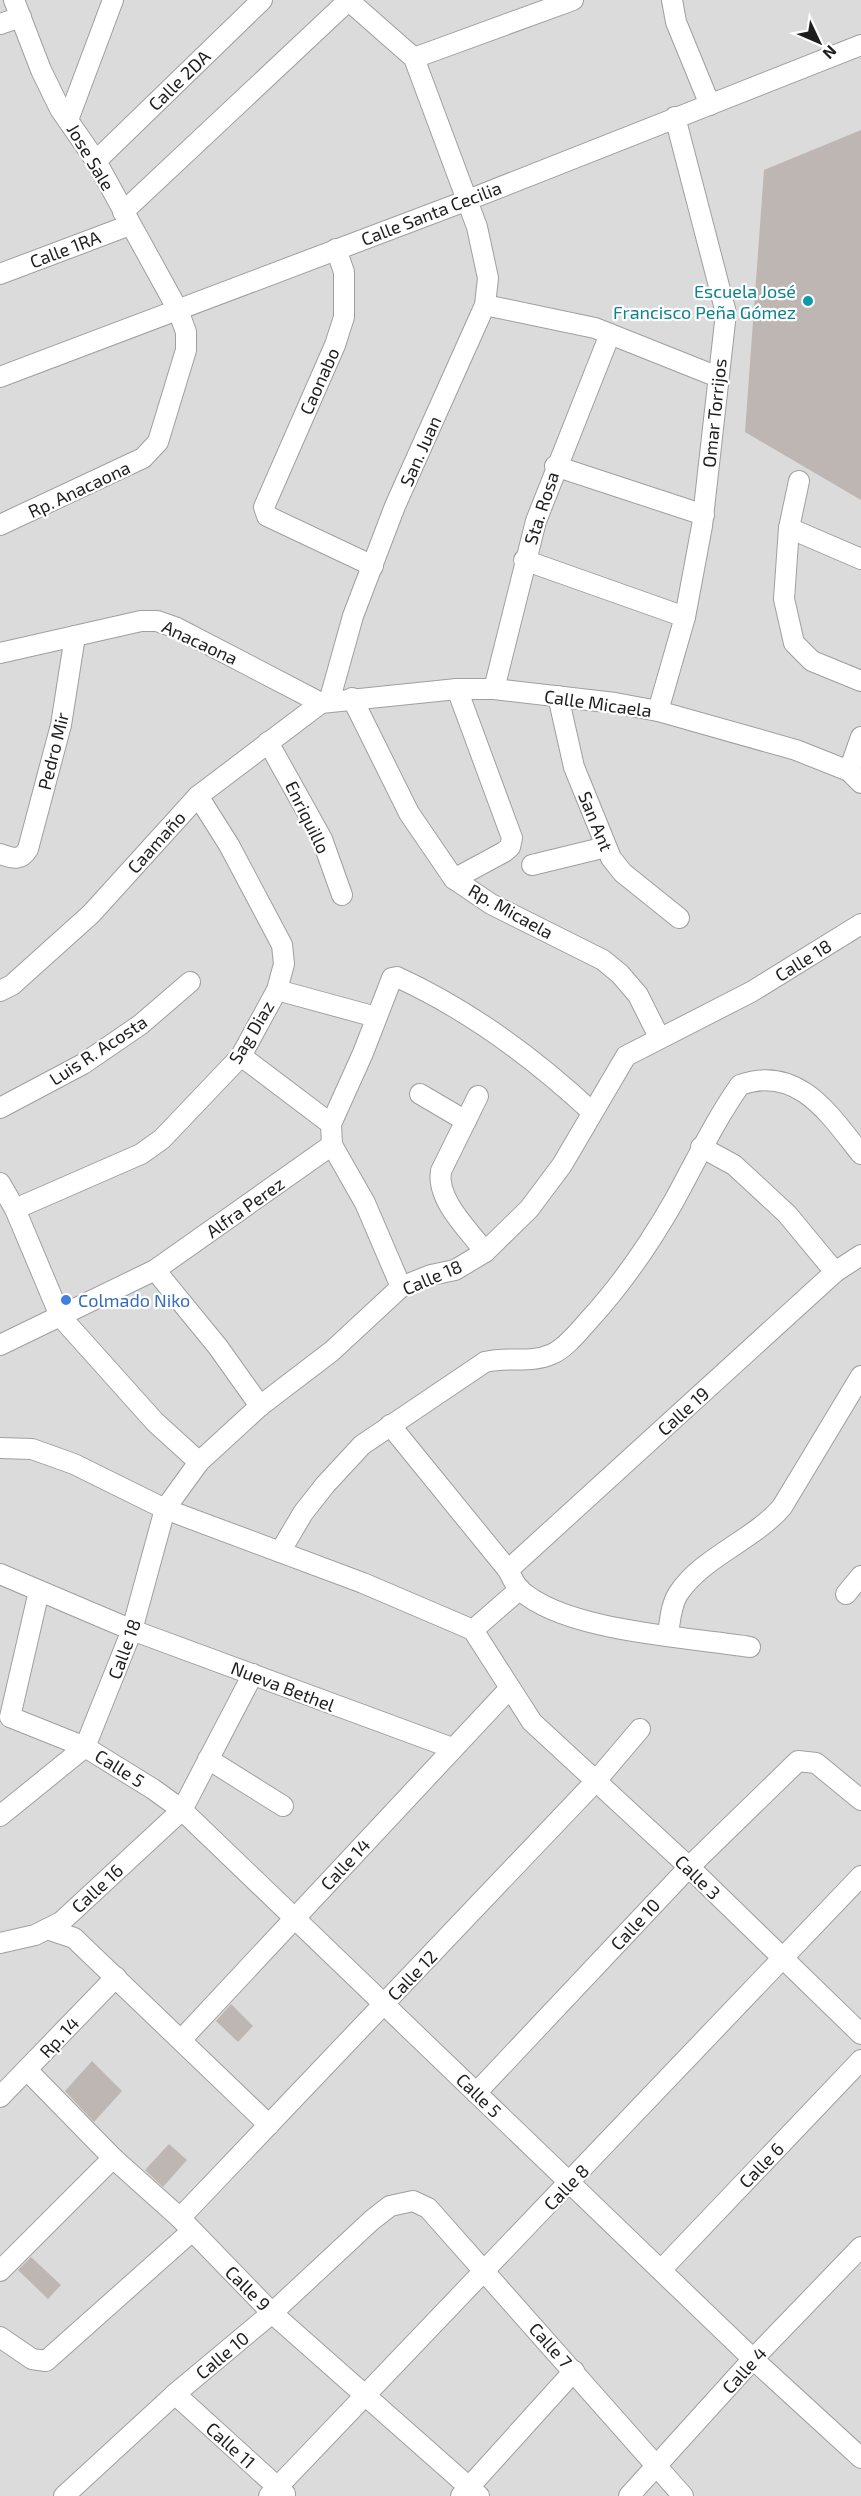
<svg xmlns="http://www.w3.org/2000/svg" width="861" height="2496" font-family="'Exo 2',sans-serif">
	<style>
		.residential { fill: #dcdbdb }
		.building { fill: #beb6b2 }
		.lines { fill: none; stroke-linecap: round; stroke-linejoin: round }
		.minor-casing { stroke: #9f9f9f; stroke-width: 22 }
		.minor { stroke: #fff; stroke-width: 20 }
		.culture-dot { fill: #0f9aa8; stroke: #fff; stroke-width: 2 }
		.shop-dot { fill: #3f7fe0; stroke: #fff; stroke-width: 2 }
		.labels { text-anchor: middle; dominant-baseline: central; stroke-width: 4.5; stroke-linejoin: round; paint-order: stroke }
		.street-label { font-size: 18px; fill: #1e1e1e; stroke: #fff }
		.culture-label { font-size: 18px; fill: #0d838f; stroke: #fff; text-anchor: end }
		.shop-label { font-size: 18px; fill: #366cbe; stroke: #fff; text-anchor: start }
	</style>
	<rect width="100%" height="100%" fill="#eeebe5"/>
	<rect class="residential" x="0" y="0" width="861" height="2496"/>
	<g class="building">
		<polygon points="861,130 861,500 745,432 764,170"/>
		<polygon points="231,2004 253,2026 238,2042 216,2021"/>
		<polygon points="92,2061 122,2091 94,2122 65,2091"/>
		<polygon points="169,2144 187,2160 163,2187 145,2170"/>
		<polygon points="31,2257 61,2285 48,2299 18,2270"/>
	</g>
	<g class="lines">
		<g class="minor-casing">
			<g id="minor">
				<polyline points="672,0 676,22 710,105"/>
				<polyline points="0,24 21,17"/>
				<polyline points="414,58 573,0"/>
				<polyline points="68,120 113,0"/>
				<polyline points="96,161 262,0"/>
				<polyline points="123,212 349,0"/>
				<polyline points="336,249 344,272 344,317 335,345 264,507 267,516 373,566"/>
				<polyline points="0,274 130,225"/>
				<polyline points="485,305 595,328 718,377"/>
				<polyline points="0,377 468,200 861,45"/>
				<polyline points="555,466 704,515"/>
				<polyline points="799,481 789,528 784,599 794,643 812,661 861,681"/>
				<polyline points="0,525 143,458 158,442 186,350 186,332 178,310 96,161 60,109 41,70 14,0"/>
				<polyline points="789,528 861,559"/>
				<polyline points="524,560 685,617"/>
				<polyline points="0,653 141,621 157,621 177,628 321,703"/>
				<polyline points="494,689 536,521 610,334"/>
				<polyline points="558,696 574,767 611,858 623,873 679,918"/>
				<polyline points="352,698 409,813 454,879 491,904 603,960 620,974 638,995 659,1037"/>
				<polyline points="329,702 353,616 395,506 485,305 488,278 477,227 414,58 348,0"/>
				<polyline points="658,711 685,617 702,526 726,313 675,117"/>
				<polyline points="268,742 322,839 342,895"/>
				<polyline points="849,771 861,737"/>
				<path d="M0,854C12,858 20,862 28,849L61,725L75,636"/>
				<polyline points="532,865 606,847"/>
				<polyline points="454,879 504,852 510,847 512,838 457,689"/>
				<polyline points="277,990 376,1017"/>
				<polyline points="0,991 12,985 91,914 198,796 321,703 457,689 494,689 615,703 658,711 796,750 849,771 861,783"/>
				<polyline points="241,1056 331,1124"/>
				<polyline points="420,1094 466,1121"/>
				<path d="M478,1096L441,1171C436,1200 469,1230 485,1252"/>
				<polyline points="0,1108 83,1064 140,1025 190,982"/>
				<polyline points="701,1147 734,1165 787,1214 835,1272"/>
				<polyline points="0,1183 15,1209 60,1316 155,1422 199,1462"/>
				<polyline points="15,1209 141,1154 162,1139 241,1056 277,990 284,964 282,945 229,845 198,796"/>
				<polyline points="155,1270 218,1347 260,1406"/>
				<path d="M401,1287L365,1203L332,1145L331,1124L363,1053L392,978L397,977C471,1011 533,1057 592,1112"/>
				<polyline points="0,1345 155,1270 332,1145"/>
				<path d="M390,1425L508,1570C511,1576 515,1585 520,1590C567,1632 688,1637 750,1647"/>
				<polyline points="0,1448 32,1449 74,1464 165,1509 363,1583 473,1630 532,1722 689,1867 861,2034"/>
				<path d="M280,1552L303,1513L325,1485L362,1445L485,1362C509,1356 530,1364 552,1354C566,1348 579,1331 589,1320C622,1284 650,1243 674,1201C696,1161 714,1122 740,1085C798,1064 830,1115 861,1154"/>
				<polyline points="508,1570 835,1272 861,1255"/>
				<polyline points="0,1574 132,1630 452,1748"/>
				<polyline points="39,1591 10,1717 85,1747 153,1789 182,1810 753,2359 861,2458"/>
				<polyline points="846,1594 861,1576"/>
				<polyline points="473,1630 520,1589"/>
				<path d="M668,1634C670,1621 671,1605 678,1594C702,1557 754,1540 782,1507L861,1376"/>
				<polyline points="208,1759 283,1806"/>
				<polyline points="0,1816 85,1747 132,1630 165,1509 199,1462 260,1406 332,1351 401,1287 431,1275 455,1270 485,1252 529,1209 562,1165 626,1056 751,992 861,924"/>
				<polyline points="47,1929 74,1938 269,2125"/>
				<polyline points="0,1943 35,1935 61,1922 182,1810 253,1674"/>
				<polyline points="181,2040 510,1688"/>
				<polyline points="27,2070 113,2158 180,2218 272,2313 479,2496"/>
				<polyline points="476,2093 689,1867 798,1761 816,1763 861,1800"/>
				<polyline points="0,2097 116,1977"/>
				<polyline points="180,2218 595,1782 640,1729"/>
				<polyline points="661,2270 861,2060"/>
				<polyline points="0,2271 113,2158"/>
				<polyline points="0,2337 32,2359 46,2361 192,2231"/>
				<polyline points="175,2394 285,2494"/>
				<polyline points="64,2496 175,2394 272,2313 372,2220 390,2206 413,2201 428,2208 683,2496"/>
				<polyline points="269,2496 861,1876"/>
				<polyline points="461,2496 574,2371"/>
				<polyline points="629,2496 753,2359 861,2247"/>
			</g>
		</g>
		<use href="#minor" class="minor"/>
	</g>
	<circle class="culture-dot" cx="808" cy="301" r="6"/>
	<circle class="shop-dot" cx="66" cy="1300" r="6"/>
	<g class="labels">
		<g class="street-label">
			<text transform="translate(179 80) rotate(-44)">Calle 2DA</text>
			<text transform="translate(91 157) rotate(59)">Jose Sale</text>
			<text transform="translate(431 213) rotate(-21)">Calle Santa Cecilia</text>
			<text transform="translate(65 249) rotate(-21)">Calle 1RA</text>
			<text transform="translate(319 381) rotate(-66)">Caonabo</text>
			<text transform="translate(714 413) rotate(-84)">Omar Torrijos</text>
			<text transform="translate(420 451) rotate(-66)">San. Juan</text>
			<text transform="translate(79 489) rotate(-25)">Rp. Anacaona</text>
			<text transform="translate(541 508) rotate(-72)">Sta. Rosa</text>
			<text transform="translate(200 642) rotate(25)">Anacaona</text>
			<text transform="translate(598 703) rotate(8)">Calle Micaela</text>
			<text transform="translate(53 751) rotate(-76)">Pedro Mir</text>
			<text transform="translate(308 817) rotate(64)">Enriquillo</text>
			<text transform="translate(596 821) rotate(68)">San Ant</text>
			<text transform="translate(156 842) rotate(-48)">Caamaño</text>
			<text transform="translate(511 911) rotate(29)">Rp. Micaela</text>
			<text transform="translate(803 960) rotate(-32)">Calle 18</text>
			<text transform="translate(251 1032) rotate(-59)">Sag Diaz</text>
			<text transform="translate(98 1050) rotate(-33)">Luis R. Acosta</text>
			<text transform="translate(245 1207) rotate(-35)">Alfra Perez</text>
			<text transform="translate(432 1277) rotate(-23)">Calle 18</text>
			<text transform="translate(683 1411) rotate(-42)">Calle 19</text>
			<text transform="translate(124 1649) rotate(-70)">Calle 18</text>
			<text transform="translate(283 1686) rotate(21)">Nueva Bethel</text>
			<text transform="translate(120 1768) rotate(32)">Calle 5</text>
			<text transform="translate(345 1864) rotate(-47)">Calle 14</text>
			<text transform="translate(698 1877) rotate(44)">Calle 3</text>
			<text transform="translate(97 1888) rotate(-43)">Calle 16</text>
			<text transform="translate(635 1924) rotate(-47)">Calle 10</text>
			<text transform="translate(412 1975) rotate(-46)">Calle 12</text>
			<text transform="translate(59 2037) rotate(-47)">Rp. 14</text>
			<text transform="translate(479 2095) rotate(44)">Calle 5</text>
			<text transform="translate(761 2165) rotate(-46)">Calle 6</text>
			<text transform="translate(566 2187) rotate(-46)">Calle 8</text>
			<text transform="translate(248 2288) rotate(45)">Calle 9</text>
			<text transform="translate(551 2345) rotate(48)">Calle 7</text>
			<text transform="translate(222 2355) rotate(-40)">Calle 10</text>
			<text transform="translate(744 2370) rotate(-48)">Calle 4</text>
			<text transform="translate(231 2445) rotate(42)">Calle 11</text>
		</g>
		<g class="culture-label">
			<text x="796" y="291">Escuela José<tspan x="796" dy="21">Francisco Peña Gómez</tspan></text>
		</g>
		<g class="shop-label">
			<text x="78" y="1300">Colmado Niko</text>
		</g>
	</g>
	<g transform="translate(819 42) rotate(134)" stroke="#ffffff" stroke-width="4.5" paint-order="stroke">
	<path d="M0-4.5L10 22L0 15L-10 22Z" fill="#1e1e1e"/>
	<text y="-9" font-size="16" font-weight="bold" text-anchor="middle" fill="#1e1e1e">N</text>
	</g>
</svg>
